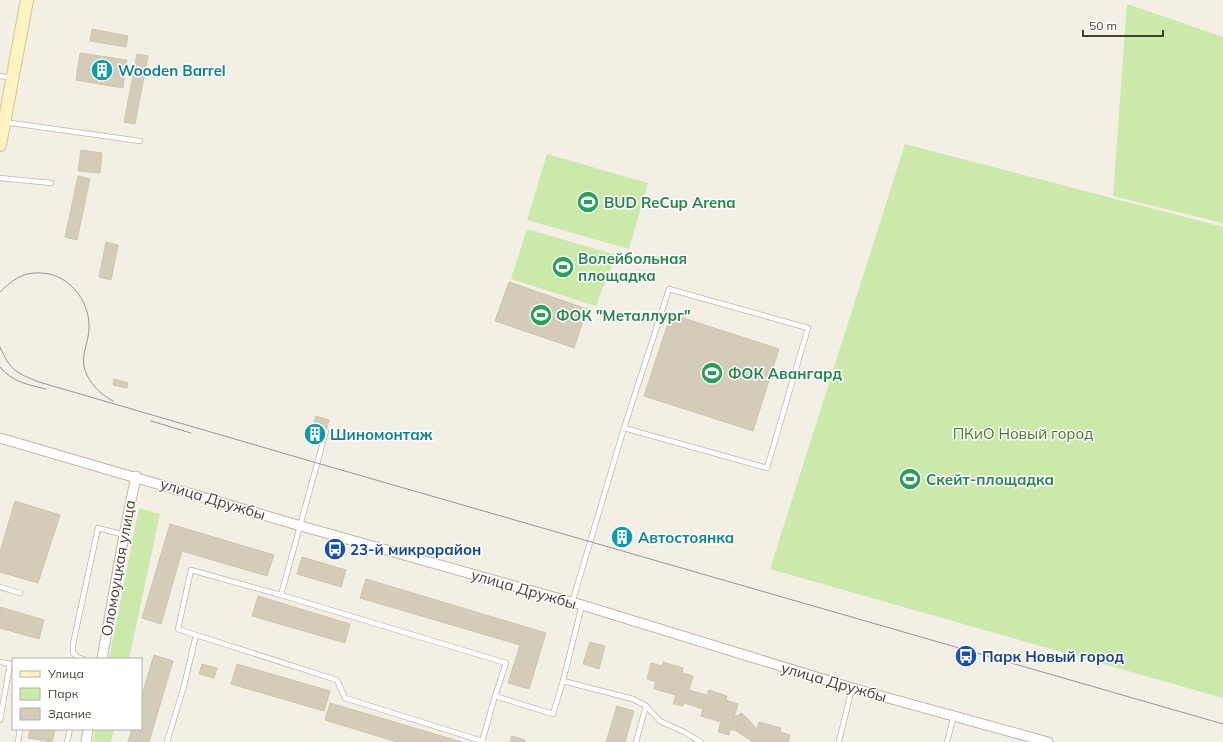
<svg xmlns="http://www.w3.org/2000/svg" width="1223" height="742" font-family="Mulish,sans-serif">
	<style>
		.green { fill: #cae9ab }
		.building { fill: #d5cbb9; stroke: #d0c4ac }
		.lines { fill: none; stroke-linecap: round; stroke-linejoin: round }
		.lane-casing { stroke: #bfb7a7; stroke-width: 6 }
		.street-casing { stroke: #bfb7a7; stroke-width: 11 }
		.secondary-casing { stroke: #d5c692; stroke-width: 14 }
		.lane { stroke: #fff; stroke-width: 4.5 }
		.street { stroke: #fff; stroke-width: 9 }
		.secondary { stroke: #fff3c2; stroke-width: 12 }
		.tram { stroke: #959595; stroke-width: 1 }
		.labels { text-anchor: middle; dominant-baseline: central; stroke-width: 3; stroke-linejoin: round; paint-order: stroke }
		.culture-label { font-size: 15px; font-weight: bold; fill: #0d838f; stroke: #fff; text-anchor: start }
		.leisure-label { font-size: 15px; font-weight: bold; fill: #27864d; stroke: #fff; text-anchor: start }
		.park-label { font-size: 15px; fill: #417925; stroke: #fff }
		.street-label { font-size: 15px; fill: #453f34; stroke: #fff }
		.transit-label { font-size: 15px; font-weight: bold; fill: #164399; stroke: #fff; text-anchor: start }
	</style>
	<rect width="100%" height="100%" fill="#f3efe4"/>
	<g class="green">
		<polygon points="1127,4 1223,37 1223,223 1113,196"/>
		<polygon points="905,144 1223,227 1223,698 770,569"/>
		<polygon points="547,154 648,183 629,249 527,220"/>
		<polygon points="527,229 616,255 596,306 511,279"/>
		<polygon points="139,508 160,514 129,659 109,659"/>
		<polygon points="95,729 114,729 111,742 93,742"/>
	</g>
	<g class="building">
		<polygon points="92,29 128,36 126,47 90,41"/>
		<polygon points="80,53 127,60 123,88 76,80"/>
		<polygon points="137,54 148,56 135,124 124,122"/>
		<polygon points="81,150 102,153 100,173 78,171"/>
		<polygon points="78,176 90,179 77,240 65,237"/>
		<polygon points="106,242 118,245 111,280 99,277"/>
		<polygon points="509,282 587,309 574,348 495,321"/>
		<polygon points="671,314 779,349 753,431 644,396"/>
		<polygon points="114,379 128,383 127,388 113,385"/>
		<polygon points="316,416 329,420 326,431 313,426"/>
		<polygon points="312,428 321,430 318,441 309,438"/>
		<polygon points="15,501 60,515 38,583 0,572 0,552"/>
		<polygon points="170,524 274,555 267,576 182,551 161,624 142,618"/>
		<polygon points="614,530 632,535 629,544 611,538"/>
		<polygon points="302,557 346,570 341,587 297,574"/>
		<polygon points="366,579 546,633 529,689 508,683 520,645 360,598"/>
		<polygon points="258,596 350,624 345,643 252,616"/>
		<polygon points="0,607 44,620 39,639 0,628"/>
		<polygon points="590,642 605,646 599,669 583,664"/>
		<polygon points="154,655 173,661 149,742 128,742 132,729 141,729 141,698"/>
		<polygon points="663,662 683,668 682,673 693,676 689,690 707,695 709,690 727,696 726,700 738,704 734,717 742,713 736,731 730,729 729,735 718,732 721,722 701,716 703,709 684,703 683,706 673,704 676,695 654,689 656,682 647,679 651,663 662,666"/>
		<polygon points="202,664 217,668 214,678 199,674"/>
		<polygon points="237,664 330,691 324,711 231,684"/>
		<polygon points="330,703 462,742 397,742 325,720"/>
		<polygon points="617,706 634,711 625,742 606,742"/>
		<polygon points="742,713 757,729 759,722 781,728 780,732 790,735 788,742 753,742 736,731"/>
		<polygon points="30,729 55,729 52,742 28,738"/>
		<polygon points="512,736 525,740 525,742 510,742"/>
	</g>
	<g class="lines">
		<g class="lane-casing">
			<g id="lane">
				<polyline points="0,76 12,78"/>
				<polyline points="4,122 140,141"/>
				<polyline points="0,178 51,183"/>
				<polyline points="326,431 281,595 506,663 495,696 553,714 563,681 582,605"/>
				<polyline points="0,587 20,593"/>
				<polyline points="572,603 624,428 767,468 808,328 669,289 624,428"/>
				<polyline points="196,635 337,680 345,698 482,741"/>
				<polyline points="83,659 79,658 73,653 73,644 98,528 124,535"/>
				<polyline points="0,662 10,664 0,720"/>
				<polyline points="563,681 633,699 646,706 660,721 684,732 701,742"/>
				<polyline points="839,741 852,688"/>
				<polyline points="18,742 20,729"/>
				<polyline points="67,742 70,729"/>
				<polyline points="167,742 184,686 196,635 178,629 191,570 281,595"/>
				<polyline points="482,742 495,696"/>
				<polyline points="636,742 646,706"/>
				<polyline points="947,742 954,715"/>
			</g>
		</g>
		<g class="street-casing">
			<g id="street">
				<polyline points="0,438 301,526 582,605 852,688 1048,742"/>
				<polyline points="102,659 124,535 136,476"/>
				<polyline points="86,742 88,729"/>
			</g>
		</g>
		<g class="secondary-casing">
			<polyline id="secondary" points="0,145 27,0"/>
		</g>
		<use href="#lane" class="lane"/>
		<use href="#street" class="street"/>
		<use href="#secondary" class="secondary"/>
		<g class="tram">
			<path d="M0,292C15,277 27,270 49,274C73,279 90,304 89,328C89,342 80,356 85,370C89,383 101,395 113,401"/>
			<path d="M0,347C10,370 16,373 39,382L317,463L1223,724"/>
			<path d="M0,367C12,382 29,385 46,389"/>
			<polyline points="151,421 191,433"/>
		</g>
	</g>
	<defs>
		<g id="building-disc" transform="scale(1.15)"><circle r="9.5" fill="#0f9aa8" stroke="#fff"/><path d="M-4-6H4V6H1V3H-1V6H-4ZM-2.5-4.3h1.7v1.8h-1.7ZM.8-4.3h1.7v1.8H.8ZM-2.5-1h1.7V.8h-1.7ZM.8-1h1.7V.8H.8Z" fill="#fff"/></g>
		<g id="stadium-disc" transform="scale(1.15)"><circle r="9.5" fill="#2e9e5b" stroke="#fff"/><path d="M0-5a6.5 5 0 1 0 0 10a6.5 5 0 1 0 0-10ZM-3.5-1.8h7v3.6h-7Z" fill="#fff"/></g>
		<g id="bus-disc" transform="scale(1.15)"><circle r="9.5" fill="#1a4fb4" stroke="#fff"/><path d="M-5-6H5V4H4V6H2V4H-2V6H-4V4H-5ZM-3.5-4V0h7V-4ZM-3.5 1.2v1.5H-2V1.2ZM2 1.2v1.5H3.5V1.2Z" fill="#fff"/></g>
	</defs>
	<g fill-rule="evenodd">
		<use href="#building-disc" x="102" y="70"/>
		<use href="#stadium-disc" x="588" y="202"/>
		<use href="#stadium-disc" x="563" y="267"/>
		<use href="#stadium-disc" x="541" y="315"/>
		<use href="#stadium-disc" x="712" y="373"/>
		<use href="#building-disc" x="315" y="434"/>
		<use href="#stadium-disc" x="910" y="479"/>
		<use href="#building-disc" x="622" y="537"/>
		<use href="#bus-disc" x="335" y="549"/>
		<use href="#bus-disc" x="966" y="656"/>
	</g>
	<g class="labels">
		<g class="culture-label">
			<text x="118" y="70">Wooden Barrel</text>
			<text x="330" y="434">Шиномонтаж</text>
			<text x="638" y="537">Автостоянка</text>
		</g>
		<g class="leisure-label">
			<text x="604" y="202">BUD ReCup Arena</text>
			<text x="578" y="258">Волейбольная<tspan x="578" dy="17">площадка</tspan></text>
			<text x="556" y="315">ФОК "Металлург"</text>
			<text x="728" y="373">ФОК Авангард</text>
			<text x="926" y="479">Скейт-площадка</text>
		</g>
		<g class="park-label">
			<text x="1023" y="433">ПКиО Новый город</text>
		</g>
		<g class="street-label">
			<text transform="translate(213 499) rotate(17)">улица Дружбы</text>
			<text transform="translate(118 568) rotate(-80)">Оломоуцкая улица</text>
			<text transform="translate(524 589) rotate(16)">улица Дружбы</text>
			<text transform="translate(834 682) rotate(16)">улица Дружбы</text>
		</g>
		<g class="transit-label">
			<text x="350" y="549">23-й микрорайон</text>
			<text x="982" y="656">Парк Новый город</text>
		</g>
	</g>
	<rect x="12" y="658" width="130" height="72" fill="#ffffff" stroke="#b5b2ae"/>
	<rect x="20" y="671" width="20" height="6" fill="#fff3c2" stroke="#b5b2ae"/>
	<text x="48" y="678" font-size="12" fill="#453f34">Улица</text>
	<rect x="20" y="688" width="20" height="12" fill="#cae9ab" stroke="#b5b2ae"/>
	<text x="48" y="698" font-size="12" fill="#453f34">Парк</text>
	<rect x="20" y="708" width="20" height="12" fill="#d5cbb9" stroke="#b5b2ae"/>
	<text x="48" y="718" font-size="12" fill="#453f34">Здание</text>
	<path d="M1083 30v6h80v-6" fill="none" stroke="#453f34" stroke-width="2"/>
	<text x="1089" y="30" font-size="12" fill="#453f34" stroke="#ffffff" stroke-width="3" paint-order="stroke">50 m</text>
</svg>
